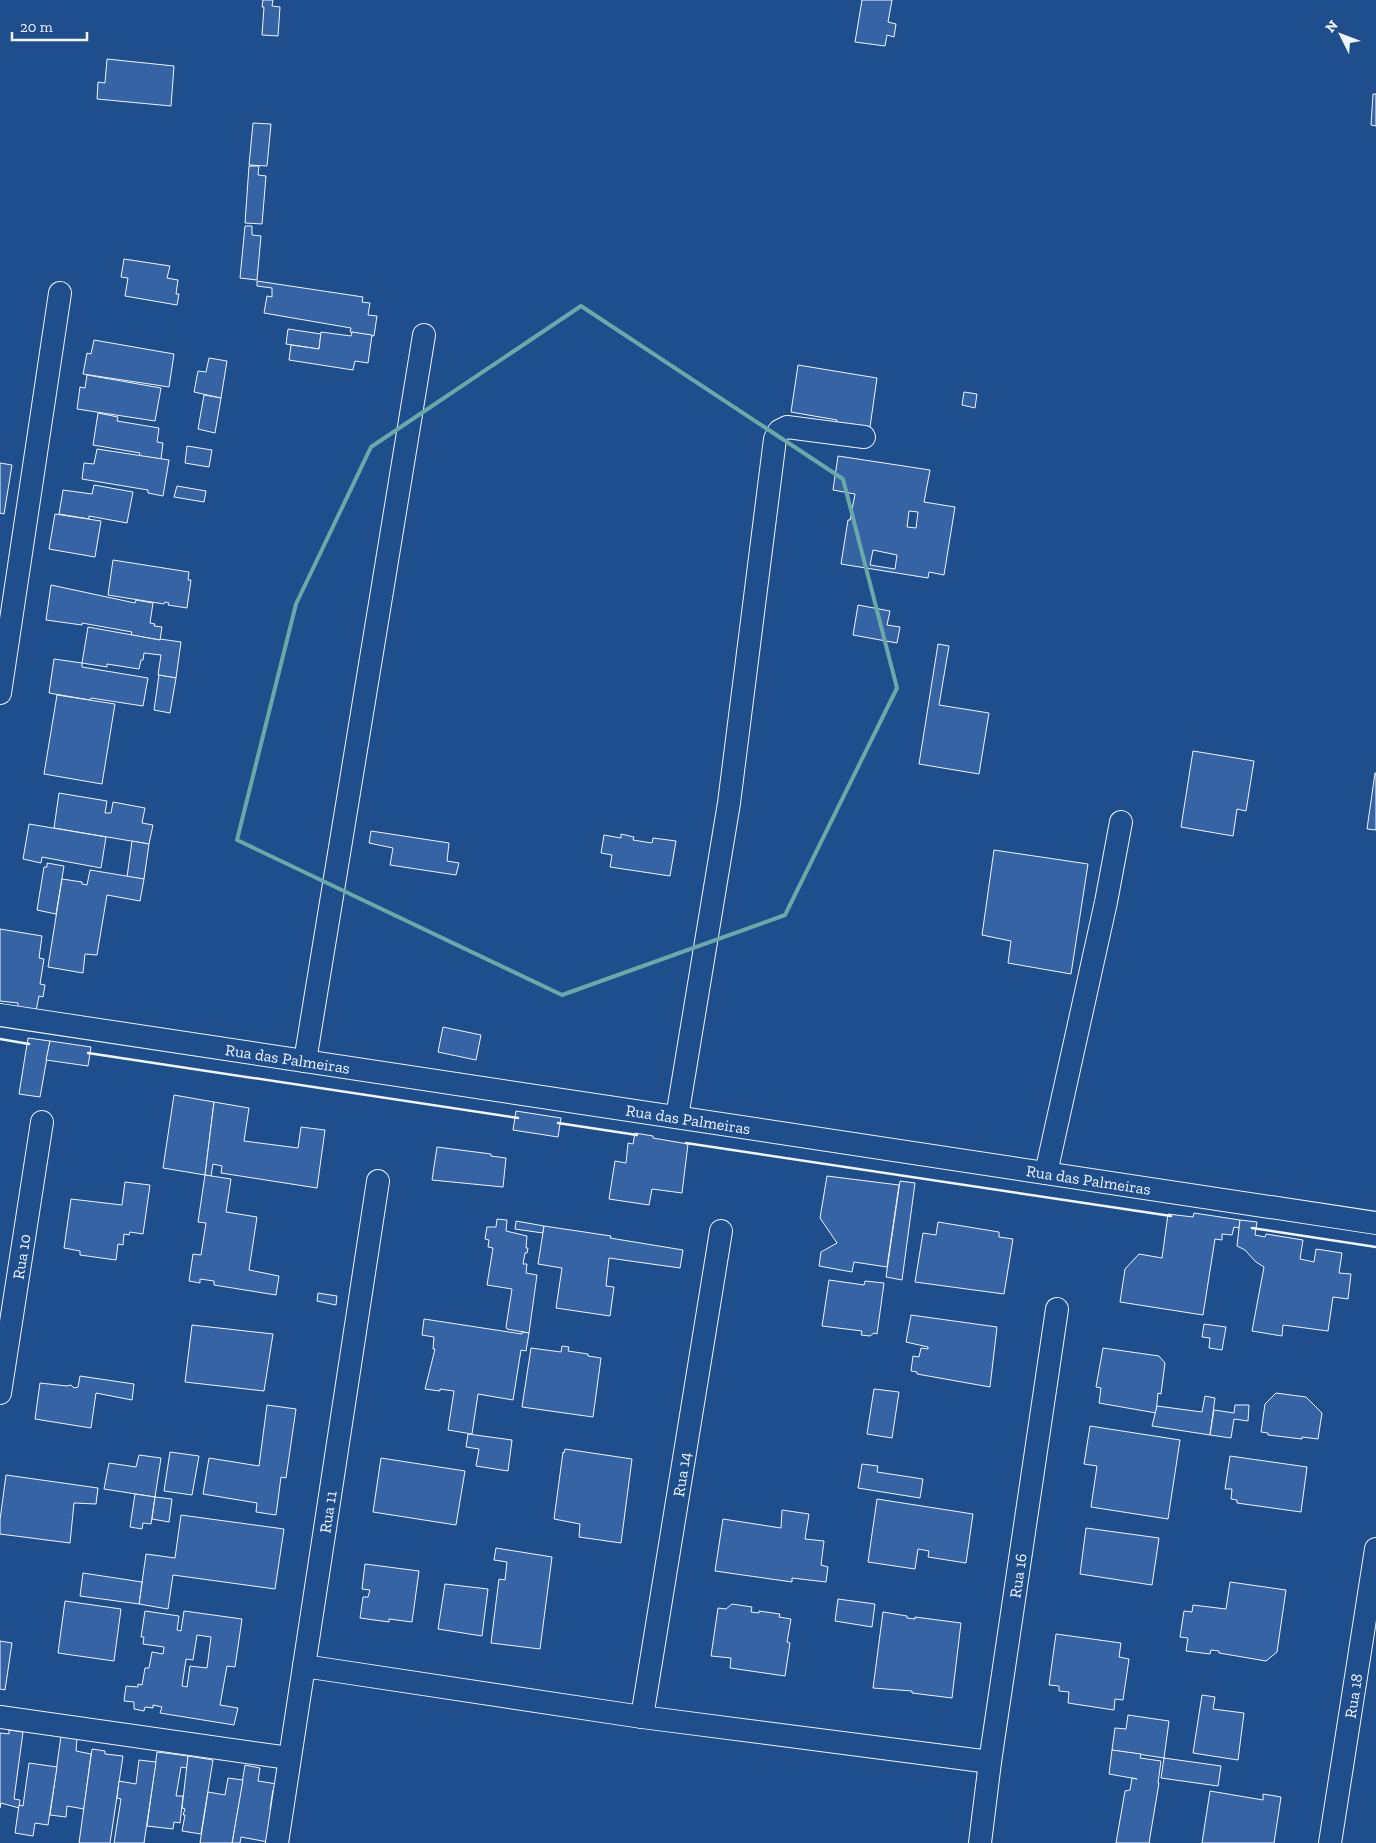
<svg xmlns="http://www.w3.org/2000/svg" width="1376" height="1843" font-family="'Zilla Slab',serif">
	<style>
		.building { fill: #3563a3; stroke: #f2f6ff; fill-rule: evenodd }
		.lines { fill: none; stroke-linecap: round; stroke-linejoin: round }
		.minor-casing { stroke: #f2f6ff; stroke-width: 24 }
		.minor { stroke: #1f4e8c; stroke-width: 22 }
		.wall { stroke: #f2f6ff; stroke-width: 2.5 }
		.marked { fill: none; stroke: #6aa9a8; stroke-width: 4; stroke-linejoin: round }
		.labels { text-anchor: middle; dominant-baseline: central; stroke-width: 4; stroke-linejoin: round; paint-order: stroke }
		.street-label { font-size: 16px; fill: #f2f6ff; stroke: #1f4e8c }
	</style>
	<rect width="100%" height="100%" fill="#1f4e8c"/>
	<g class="building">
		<polygon points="263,0 273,0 272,6 280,7 278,36 262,35 264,7 262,7"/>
		<polygon points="862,0 892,0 888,22 896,24 894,37 887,35 885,46 855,42"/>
		<polygon points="107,59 174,66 171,106 97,99 98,82 105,83"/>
		<polygon points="1373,94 1376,94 1376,126 1371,125"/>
		<polygon points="253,123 271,124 267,166 249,165"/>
		<polygon points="249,166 259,166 258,175 266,176 262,224 245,223"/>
		<polygon points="245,226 252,226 252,235 261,236 257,280 240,278"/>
		<polygon points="124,259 170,266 167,278 178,280 176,294 179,294 177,305 125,296 128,278 121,277"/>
		<polygon points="257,281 363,297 362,302 370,303 368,315 377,316 374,336 350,332 351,328 264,313 267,296 272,297 272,288 257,286"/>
		<polygon points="288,329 321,334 319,349 286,344"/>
		<polygon points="321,332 351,336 352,332 372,335 368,363 355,361 353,370 289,360 291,345 319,349"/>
		<polygon points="94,340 174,354 169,387 83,374 87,353 91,354"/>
		<polygon points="209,358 227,361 221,398 194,392 198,371 206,372"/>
		<polygon points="798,365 877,378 870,427 836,422 837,420 791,412"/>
		<polygon points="87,375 161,388 155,421 77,409 80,387 85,388"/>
		<polygon points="964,392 977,394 975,408 962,405"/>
		<polygon points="204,395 221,398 215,433 198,429"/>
		<polygon points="98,413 118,417 117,421 159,428 157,442 163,443 161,459 139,456 140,453 93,445"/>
		<polygon points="187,446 212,450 209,467 185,463"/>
		<polygon points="97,449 169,460 163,496 148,493 148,490 82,479 84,463 94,464"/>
		<path d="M838,456L930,470L924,502L955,507L944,575L929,572L928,578L841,564L848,520H850L855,494L833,490ZM909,511L918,512L916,528L907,527ZM873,550L897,555L895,569L870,565Z"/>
		<polygon points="0,463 12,465 4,514 0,513"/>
		<polygon points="94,485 133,492 127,523 89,516 89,519 59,514 63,490 92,494"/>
		<polygon points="177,486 206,491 204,502 174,497"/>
		<polygon points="55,514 101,521 95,557 49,549"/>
		<polygon points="113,560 189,572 188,580 191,580 187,608 168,605 169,603 165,602 164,604 108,595"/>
		<polygon points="51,585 135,603 136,600 153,603 150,623 155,624 154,626 162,627 160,640 131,635 132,632 82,623 82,625 46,620"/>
		<polygon points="858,605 890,611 887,625 900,627 897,643 853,635"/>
		<polygon points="88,627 160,640 160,639 181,642 176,678 158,675 161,655 144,653 143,660 141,660 139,669 107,664 107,667 82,663"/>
		<polygon points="938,644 949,646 939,705 989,713 979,774 919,764"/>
		<polygon points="54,659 82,663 82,667 148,678 143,706 91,698 90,700 49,693"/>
		<polygon points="159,675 176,678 170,713 154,710"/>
		<polygon points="57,695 115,704 102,784 44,774"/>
		<polygon points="1193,751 1254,761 1246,811 1237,809 1233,836 1181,827"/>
		<polygon points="1375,773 1376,773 1376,830 1367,829"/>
		<polygon points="59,793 107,801 105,813 111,813 113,802 145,808 142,823 153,825 149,844 54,828"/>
		<polygon points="29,824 106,837 101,868 42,857 41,863 23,859"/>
		<polygon points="371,831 449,843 447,861 459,863 456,875 390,865 393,848 369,843"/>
		<polygon points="621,834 634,837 633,840 652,843 653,838 676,841 670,876 610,867 612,855 601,853 604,835 621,838"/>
		<polygon points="132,841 149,844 144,879 127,877"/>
		<polygon points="994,850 1088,864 1071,974 1008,963 1011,941 982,935"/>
		<polygon points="47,863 64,866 56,914 37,910 44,867 47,867"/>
		<polygon points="90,870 144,879 140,901 107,895 97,955 85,954 83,973 48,967 62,879 82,882 82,884 87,885"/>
		<polygon points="0,929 42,936 39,958 44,959 40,984 45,985 43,997 39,996 36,1011 18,1008 18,1003 0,1001"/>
		<polygon points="443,1027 481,1035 476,1060 438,1052"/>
		<polygon points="28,1038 50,1041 40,1097 19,1094"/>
		<polygon points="50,1041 91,1047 88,1066 46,1060"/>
		<polygon points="174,1095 214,1102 205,1175 163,1168"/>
		<polygon points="214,1102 249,1108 244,1141 298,1148 301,1127 325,1130 317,1188 221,1173 222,1166 213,1164 211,1176 205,1175"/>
		<polygon points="516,1111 561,1118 558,1137 513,1130"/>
		<polygon points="635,1133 653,1136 653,1138 688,1144 682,1193 652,1189 649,1205 609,1199 615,1161 626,1163 628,1143 633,1144"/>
		<polygon points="437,1147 491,1154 491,1156 506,1158 503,1187 432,1180"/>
		<polygon points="205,1175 231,1179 226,1212 257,1217 249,1270 279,1276 276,1295 214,1285 214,1281 200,1279 200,1283 189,1281 193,1254 201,1255 206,1223 198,1222"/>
		<polygon points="827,1176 899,1185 887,1267 854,1262 852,1272 819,1266 821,1252 837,1243 820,1218"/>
		<polygon points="900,1181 915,1183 902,1280 886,1277"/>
		<polygon points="125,1182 150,1185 143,1234 130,1232 129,1235 124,1234 123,1245 118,1244 116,1260 80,1255 80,1251 64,1248 71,1199 122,1205"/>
		<polygon points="1194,1213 1240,1220 1239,1228 1234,1227 1232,1235 1222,1234 1222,1240 1215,1239 1203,1315 1120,1302 1125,1269 1139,1254 1162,1258 1168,1214 1193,1217"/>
		<polygon points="497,1219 507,1220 506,1231 527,1236 526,1248 528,1248 527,1253 525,1253 523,1264 527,1264 526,1273 537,1275 529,1333 507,1329 506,1327 512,1289 487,1285 493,1248 488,1247 489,1240 485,1239 487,1227 496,1227"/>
		<polygon points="1240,1220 1257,1222 1255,1235 1265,1237 1266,1234 1303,1240 1300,1259 1314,1262 1316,1249 1342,1253 1339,1273 1351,1274 1348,1299 1333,1297 1328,1331 1283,1325 1282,1336 1252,1331 1264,1267 1256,1262 1245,1250 1237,1246"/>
		<polygon points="516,1221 544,1226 543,1233 515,1229"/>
		<polygon points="938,1222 999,1232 999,1237 1013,1239 1004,1294 915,1282 923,1233 936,1235"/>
		<polygon points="544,1226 611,1236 610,1238 683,1250 680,1268 609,1258 606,1286 614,1287 610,1316 556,1308 562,1268 538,1264"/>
		<polygon points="829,1280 864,1285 865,1281 884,1283 877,1334 874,1333 870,1336 861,1335 862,1331 822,1326"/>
		<polygon points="318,1293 337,1296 336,1305 317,1301"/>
		<polygon points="911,1315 997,1327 990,1387 917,1374 917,1372 911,1371 913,1356 919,1357 921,1348 928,1349 928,1347 906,1342"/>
		<polygon points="424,1319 522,1334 522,1332 529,1333 526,1351 521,1350 513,1400 478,1394 472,1434 448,1430 454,1391 440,1389 440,1391 425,1389 435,1349 433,1349 434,1337 422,1335"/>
		<polygon points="1204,1324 1226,1327 1222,1350 1209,1348 1210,1338 1202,1337"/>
		<polygon points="192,1325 273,1334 264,1391 185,1382"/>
		<polygon points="562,1346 569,1347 568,1351 588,1354 588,1356 601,1358 593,1417 522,1407 531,1348 561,1352"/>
		<polygon points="1103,1348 1159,1356 1165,1363 1161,1394 1158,1393 1156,1413 1099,1403 1101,1388 1096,1387"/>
		<polygon points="80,1376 134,1384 132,1400 96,1393 91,1428 35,1419 40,1383 67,1386 71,1385 74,1388 78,1387"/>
		<polygon points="874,1389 899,1392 892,1438 867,1434"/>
		<polygon points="1276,1393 1306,1397 1322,1413 1318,1439 1302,1437 1302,1439 1268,1435 1268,1433 1261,1432 1265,1404"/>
		<polygon points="1205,1396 1215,1398 1210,1435 1152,1426 1157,1406 1202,1412"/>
		<polygon points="267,1405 296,1409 286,1478 281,1477 276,1515 256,1512 257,1503 203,1494 209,1458 259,1466"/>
		<polygon points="1235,1405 1249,1405 1248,1421 1234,1419 1231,1438 1210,1435 1214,1410 1234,1413"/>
		<polygon points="1090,1426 1180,1440 1168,1519 1091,1507 1097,1466 1084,1464"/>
		<polygon points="468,1434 512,1440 508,1471 476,1466 479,1449 466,1447"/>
		<polygon points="565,1449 632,1459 621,1543 579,1537 580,1524 554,1519 563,1452 564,1453"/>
		<polygon points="170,1452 199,1456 192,1495 164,1491"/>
		<polygon points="139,1455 161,1458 155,1497 104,1489 109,1463 136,1467"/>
		<polygon points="1230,1456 1307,1467 1301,1512 1237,1503 1237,1500 1231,1499 1232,1489 1225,1489"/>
		<polygon points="381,1458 465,1471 456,1525 373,1512"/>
		<polygon points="862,1464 878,1466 877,1472 923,1479 920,1498 858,1488"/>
		<polygon points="6,1475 98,1488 96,1504 74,1503 70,1543 0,1534 0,1520"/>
		<polygon points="135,1494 155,1497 151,1524 143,1523 142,1529 130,1527"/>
		<polygon points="155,1497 172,1499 169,1522 152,1519"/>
		<polygon points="877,1499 973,1514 966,1563 928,1557 929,1551 918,1549 915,1569 868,1562"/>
		<polygon points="782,1510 809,1514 805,1539 824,1541 821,1565 828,1567 826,1582 792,1578 792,1582 715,1571 723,1519 781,1528"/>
		<polygon points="181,1515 284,1529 275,1589 173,1575 168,1609 139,1604 146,1554 175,1558"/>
		<polygon points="1086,1528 1159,1538 1152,1585 1080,1574"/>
		<polygon points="496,1548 552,1557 540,1649 491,1643 499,1579 505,1580 507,1562 494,1560"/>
		<polygon points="365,1564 419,1571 412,1622 389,1619 389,1622 360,1618 363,1597 368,1597 370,1590 362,1589"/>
		<polygon points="83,1573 142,1582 139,1604 80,1596"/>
		<polygon points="1230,1582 1286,1590 1277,1652 1266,1661 1219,1653 1219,1651 1211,1650 1210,1654 1186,1651 1188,1638 1180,1637 1184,1611 1192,1612 1193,1605 1226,1609"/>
		<polygon points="445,1584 488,1589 482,1636 438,1629"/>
		<polygon points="838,1599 875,1604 872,1627 835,1621"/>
		<polygon points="65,1601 121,1609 114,1661 58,1653"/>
		<polygon points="732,1604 752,1607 751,1612 759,1613 759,1611 780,1614 779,1617 791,1619 787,1642 790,1643 785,1676 730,1668 731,1658 711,1656 718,1608 726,1609"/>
		<path d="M145,1611L179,1616L177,1630L181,1631L184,1611L242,1619L235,1667L227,1666L220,1705L238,1708L234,1725L160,1713L162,1707L153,1705V1708L145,1707L144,1711L134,1709V1702L124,1701L126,1686L138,1687V1684L142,1685L145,1668H149L152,1652L163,1654L164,1647L143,1644L144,1637H141ZM197,1635L211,1637L207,1668L190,1666L187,1687L182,1686L186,1659L193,1660Z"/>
		<polygon points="883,1612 907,1616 907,1618 915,1619 915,1617 961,1623 952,1698 912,1693 912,1691 873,1688"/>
		<polygon points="1056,1634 1121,1643 1119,1657 1129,1659 1123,1700 1115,1699 1114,1710 1068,1703 1069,1692 1059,1691 1059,1686 1049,1685"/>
		<polygon points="0,1641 12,1643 5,1690 0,1689"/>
		<polygon points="1202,1695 1215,1697 1213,1709 1244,1713 1238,1760 1193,1753"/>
		<polygon points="1128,1715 1169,1721 1164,1758 1112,1750 1115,1728 1126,1729"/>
		<polygon points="9,1730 23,1732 14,1799 20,1800 19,1808 1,1803 0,1808 0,1733 9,1734"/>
		<polygon points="61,1736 77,1738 76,1751 91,1754 84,1809 67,1806 66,1817 50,1815"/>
		<polygon points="92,1749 105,1751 105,1754 123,1756 110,1843 79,1843"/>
		<polygon points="1112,1750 1141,1754 1140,1758 1161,1761 1158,1783 1159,1783 1149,1843 1116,1843 1125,1791 1130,1790 1132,1778 1137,1779 1109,1774"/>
		<polygon points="157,1752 188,1756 187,1768 181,1767 176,1796 183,1796 180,1823 174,1822 173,1829 147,1826"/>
		<polygon points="188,1756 213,1760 201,1834 182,1831 185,1815 183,1815 185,1809 182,1808"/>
		<polygon points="1164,1758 1221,1766 1218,1786 1161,1778"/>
		<polygon points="139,1760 156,1762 144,1843 114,1843 121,1799 117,1798 119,1781 136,1784"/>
		<polygon points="29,1763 57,1767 48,1825 35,1823 33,1836 15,1833 19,1805 23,1806"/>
		<polygon points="245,1765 260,1768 258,1781 277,1784 276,1791 273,1790 270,1809 273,1809 268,1842 241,1837 240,1843 232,1843"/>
		<polygon points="228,1778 243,1780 232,1843 200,1843 208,1792 225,1795"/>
		<polygon points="1210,1791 1263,1800 1263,1794 1281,1797 1274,1843 1202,1843"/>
	</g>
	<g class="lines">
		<g class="minor-casing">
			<g id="minor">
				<polyline points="0,693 60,293"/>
				<path id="s1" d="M0,1015L1376,1223"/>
				<polyline points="305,1061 424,335"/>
				<polyline points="677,1117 729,803 775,439 779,431 787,427 864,437"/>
				<polyline points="1046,1173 1106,902 1121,822"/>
				<path id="s2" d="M0,1393L42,1122"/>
				<polyline points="304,1666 642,1717 990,1762"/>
				<polyline points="0,1717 289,1758"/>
				<path id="s3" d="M642,1717L721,1231"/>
				<path id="s4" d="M277,1843L378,1181"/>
				<path id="s5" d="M980,1843L990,1762L1057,1309"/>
				<path id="s6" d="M1330,1843L1376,1549"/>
			</g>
		</g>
		<use href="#minor" class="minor"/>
		<g class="wall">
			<polyline points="0,1039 29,1044"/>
			<polyline points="88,1053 518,1118"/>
			<polyline points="558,1123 637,1135"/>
			<polyline points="686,1143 1171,1216"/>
			<polyline points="1252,1228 1376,1247"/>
		</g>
	</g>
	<path class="marked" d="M581,306L843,479L897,688L785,915L562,995L237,840L296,604L371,447Z"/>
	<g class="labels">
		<g class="street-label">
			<text stroke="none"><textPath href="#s1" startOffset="291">Rua das Palmeiras</textPath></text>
			<text stroke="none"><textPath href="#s1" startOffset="696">Rua das Palmeiras</textPath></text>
			<text stroke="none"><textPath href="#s1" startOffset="1101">Rua das Palmeiras</textPath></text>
			<text stroke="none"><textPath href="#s2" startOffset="138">Rua 10</textPath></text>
			<text stroke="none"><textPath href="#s3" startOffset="246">Rua 14</textPath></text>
			<text stroke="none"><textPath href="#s4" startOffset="335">Rua 11</textPath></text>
			<text stroke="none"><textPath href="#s5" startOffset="270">Rua 16</textPath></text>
			<text stroke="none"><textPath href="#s6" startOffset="149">Rua 18</textPath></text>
		</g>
	</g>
	<g transform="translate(1341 35) rotate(312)" stroke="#1f4e8c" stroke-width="4" paint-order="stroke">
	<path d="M0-4L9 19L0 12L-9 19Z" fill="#f2f6ff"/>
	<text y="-8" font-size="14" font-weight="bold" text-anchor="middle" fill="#f2f6ff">N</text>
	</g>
	<path d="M12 32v8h75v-8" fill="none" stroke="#f2f6ff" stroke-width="2.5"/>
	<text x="20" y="32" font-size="15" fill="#f2f6ff" stroke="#1f4e8c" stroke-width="4" paint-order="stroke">20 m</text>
</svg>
